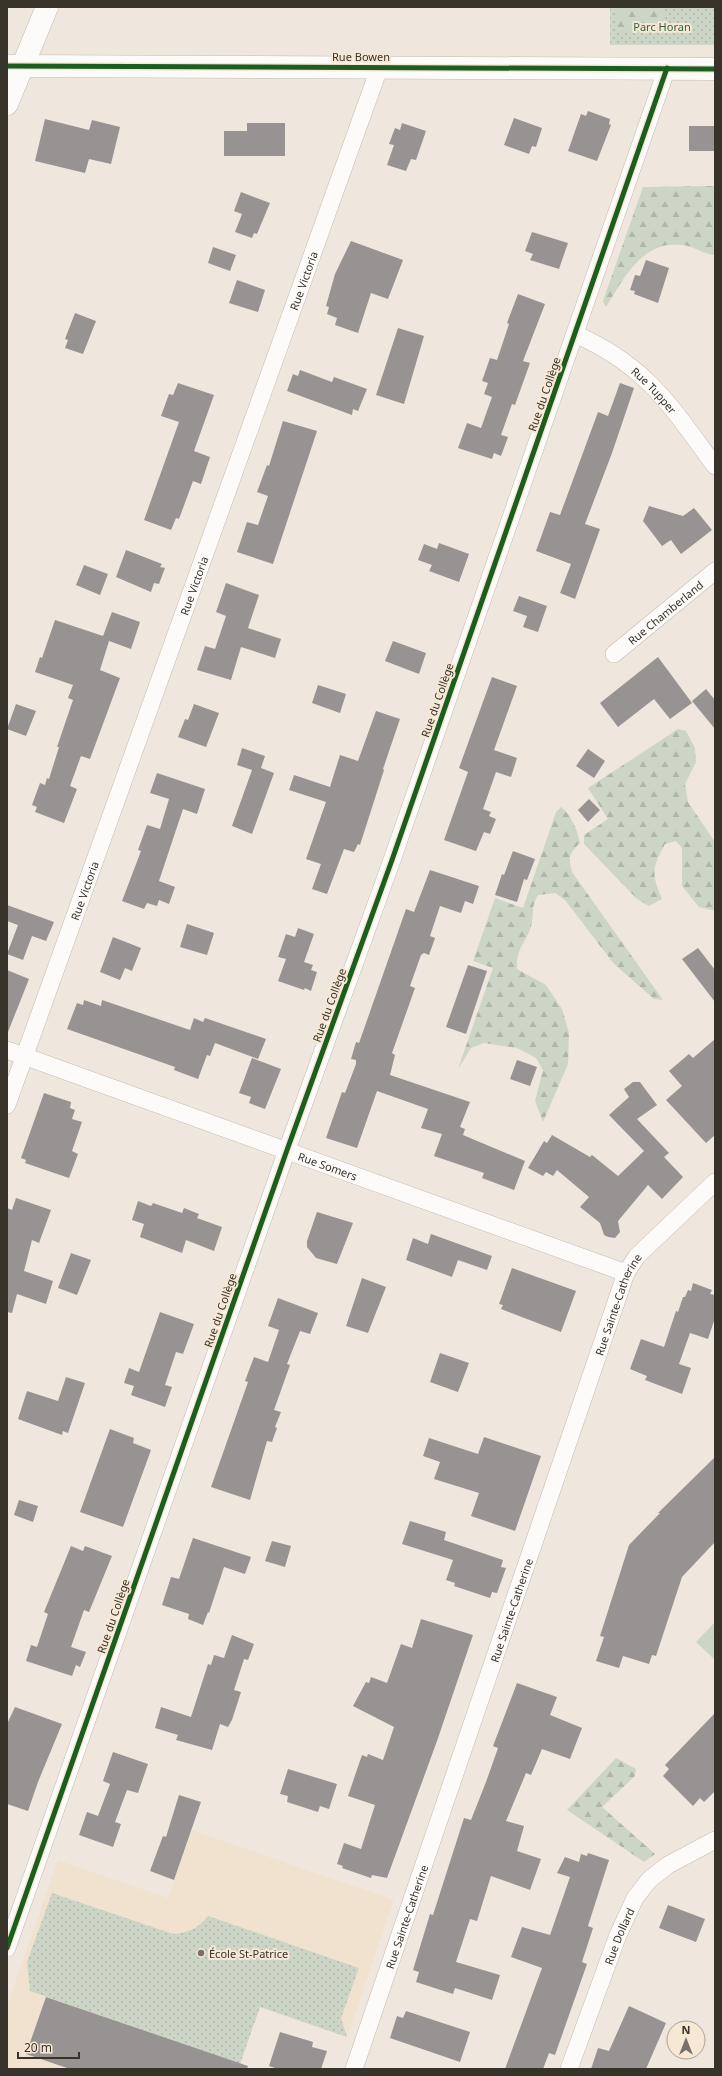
<svg xmlns="http://www.w3.org/2000/svg" width="722" height="2076" font-family="'Noto Sans',sans-serif">
	<style>
		.built { fill: #f0e2cf }
		.grass { fill: url(#grass-dots) }
		.forest { fill: url(#forest-firs) }
		.garden { fill: #ccd5c6 }
		.building { fill: #989393 }
		.lines { fill: none; stroke-linecap: round; stroke-linejoin: round }
		.street-casing { stroke: #c1bbb3; stroke-width: 18 }
		.secondary-casing { stroke: #c1bbb3; stroke-width: 23 }
		.street { stroke: #fdfbfa; stroke-width: 17 }
		.secondary { stroke: #fdfbfa; stroke-width: 22 }
		.cycleway-casing { stroke: #f7e8d5; stroke-width: 8 }
		.cycleway { stroke: #1b5e20; stroke-width: 5 }
		.poi-dot { fill: #777169; stroke: #f7e8d5; stroke-width: 1.5 }
		.labels { text-anchor: middle; dominant-baseline: central; stroke-width: 4; stroke-linejoin: round; paint-order: stroke }
		.park-label { font-size: 11px; fill: #36613f; stroke: #f7e8d5 }
		.street-label { font-size: 11px; fill: #37322a; stroke: #f7e8d5 }
		.poi-label { font-size: 11px; fill: #37322a; stroke: #f7e8d5; text-anchor: start }
	</style>
	<defs>
		<pattern id="grass-dots" width="8" height="8" patternUnits="userSpaceOnUse"><rect width="8" height="8" fill="#ccd5c6"/><path d="M2 2h.1M6 6h.1" fill="none" stroke="#b0b7aa" stroke-width="1.8" stroke-linecap="round"/></pattern>
		<pattern id="forest-firs" width="22" height="20" patternUnits="userSpaceOnUse"><rect width="22" height="20" fill="#ccd5c6"/><path d="M5 1l3.5 6h-7zM16 11l3.5 6h-7z" fill="#b0b7aa"/></pattern>
	</defs>
	<rect width="100%" height="100%" fill="#efe7dd"/>
	<polygon class="built" points="192,1830 394,1900 347,2037 260,2007 238,2069 7,2069 7,2006 58,1860 168,1898"/>
	<g class="grass">
		<rect x="610" y="7" width="105" height="38"/>
		<path d="M52,1893L173,1934C188,1933 199,1928 208,1916L359,1968L341,2018L347,2037L260,2007L240,2064L30,1991L27,1962Z"/>
	</g>
	<g class="forest">
		<polygon points="616,7 665,7 663,30 616,31"/>
		<path d="M715,186V255C704,255 694,246 683,245C643,239 624,278 606,307L603,301L643,187Z"/>
		<path d="M678,729L686,731L695,748L696,762L685,784L688,802L715,842V911L699,907L682,886V848L676,841L665,844C652,868 651,873 662,899L649,906L637,899L584,844V835L608,819L588,788Z"/>
		<path d="M561,807C572,816 577,829 580,843C569,853 568,858 572,872L663,1000L654,999L614,964L565,900L555,893L538,895C531,907 534,910 532,922C529,940 515,948 517,969L546,985L562,1009L569,1033L568,1064L543,1122L535,1101L543,1070L536,1058L517,1048L484,1043L471,1048L458,1069L493,968L473,961L495,898L523,908L556,812Z"/>
		<polygon points="616,1758 636,1769 635,1776 602,1807 655,1854 644,1862 567,1810"/>
	</g>
	<polygon class="garden" points="715,1622 715,1660 696,1642"/>
	<g class="building">
		<polygon points="588,111 610,119 609,124 611,125 597,161 568,151 581,114 586,116"/>
		<polygon points="514,118 542,128 536,147 532,146 529,154 504,145"/>
		<polygon points="45,119 89,130 92,120 120,127 111,164 89,159 85,173 35,161"/>
		<polygon points="247,123 285,123 285,156 224,156 224,131 247,131"/>
		<polygon points="402,123 426,131 416,160 411,159 406,171 387,165 394,145 389,144 395,128 400,130"/>
		<rect x="689" y="126" width="26" height="25"/>
		<polygon points="241,192 270,203 257,234 254,233 252,238 235,232 242,214 234,211"/>
		<polygon points="532,232 568,243 559,269 530,260 533,254 525,251"/>
		<polygon points="351,241 403,260 388,299 371,293 358,333 335,325 337,318 327,314 329,307 326,306 335,274"/>
		<polygon points="213,247 236,255 230,271 208,263"/>
		<polygon points="646,260 669,268 658,303 634,294 635,291 630,290 635,275 640,276"/>
		<polygon points="237,280 265,290 258,312 229,303"/>
		<polygon points="518,294 545,304 523,361 530,363 515,405 512,404 501,435 508,437 501,456 494,453 492,459 458,448 467,423 481,428 492,397 484,394 488,383 482,381 490,358 497,360 509,324 507,323"/>
		<polygon points="75,313 96,321 83,354 65,348 68,340 65,339"/>
		<polygon points="398,328 424,336 404,404 376,395"/>
		<polygon points="300,370 332,382 334,377 367,389 358,411 353,409 352,415 287,391 293,374 298,376"/>
		<polygon points="178,383 214,395 194,451 210,457 201,484 193,481 179,519 176,518 171,530 144,520 179,422 161,416 169,394 173,395"/>
		<polygon points="620,383 634,388 612,453 585,524 600,529 575,599 560,593 571,564 536,551 550,512 560,515 598,412 608,416"/>
		<polygon points="283,421 317,431 273,564 237,552 247,522 258,525 268,496 257,492 267,465 269,466"/>
		<polygon points="649,506 683,516 694,508 712,530 681,554 671,540 662,546 643,521"/>
		<polygon points="439,543 469,554 459,582 429,571 432,565 418,560 424,544 437,549"/>
		<polygon points="126,550 162,564 160,567 165,568 159,584 154,583 151,592 116,577"/>
		<polygon points="84,565 108,574 100,595 76,585"/>
		<polygon points="226,583 259,595 248,628 281,639 275,658 241,647 231,680 197,670 205,646 215,649 226,616 216,612"/>
		<polygon points="519,596 547,606 538,632 523,627 527,616 513,611"/>
		<polygon points="112,612 140,622 131,649 109,641 100,670 120,678 90,759 81,756 70,786 77,789 64,823 35,812 37,807 32,805 40,783 45,785 47,778 49,779 59,747 57,747 73,700 68,698 73,685 35,672 40,657 42,658 55,620 103,636"/>
		<polygon points="393,641 426,653 419,674 385,661"/>
		<polygon points="658,657 692,703 670,719 654,699 618,727 600,703"/>
		<polygon points="492,677 517,686 494,750 517,758 511,777 496,772 483,809 491,812 489,816 496,819 490,834 484,832 476,851 444,840 468,772 459,768"/>
		<polygon points="318,685 346,694 340,713 312,703"/>
		<polygon points="706,689 715,700 715,729 692,701"/>
		<polygon points="16,704 36,711 26,736 7,729"/>
		<polygon points="194,704 219,713 206,747 178,737 185,719 188,720"/>
		<polygon points="376,711 400,719 383,769 384,770 360,845 358,844 354,852 344,849 327,894 312,889 321,864 306,859 326,802 289,790 294,775 330,787 340,755 358,761"/>
		<polygon points="242,748 265,756 261,768 274,773 252,834 232,826 252,770 237,765"/>
		<polygon points="588,749 605,761 594,778 576,766"/>
		<polygon points="157,773 205,789 197,814 183,809 159,881 175,887 169,904 159,900 157,906 147,903 144,909 122,901 141,851 138,850 147,825 160,829 169,799 150,793"/>
		<polygon points="589,799 600,810 588,822 578,810"/>
		<polygon points="513,851 535,859 527,880 524,879 517,902 495,895 502,874 504,875"/>
		<polygon points="430,870 479,886 473,904 465,901 461,913 440,906 430,936 435,938 429,955 424,953 421,955 410,986 415,988 392,1053 395,1055 390,1075 470,1102 460,1127 465,1129 463,1135 525,1161 514,1190 482,1178 484,1173 434,1156 442,1134 421,1128 428,1109 377,1091 357,1148 326,1138 342,1092 345,1093 356,1064 356,1060 351,1059 356,1042 359,1043 406,909 414,912"/>
		<polygon points="7,905 54,922 46,941 32,936 23,960 7,954 18,925 7,921"/>
		<polygon points="187,924 214,933 207,955 180,947"/>
		<polygon points="298,928 314,934 304,962 313,965 311,970 317,972 311,991 305,988 304,990 278,981 286,959 278,957 286,934 295,937"/>
		<polygon points="113,937 141,948 132,971 125,968 120,980 100,972"/>
		<polygon points="698,948 715,970 715,1002 682,959"/>
		<polygon points="468,965 487,971 466,1034 446,1027"/>
		<polygon points="7,970 29,979 8,1032 7,1032"/>
		<polygon points="84,1000 101,1006 102,1000 190,1030 194,1018 203,1022 205,1018 266,1039 258,1059 215,1043 210,1056 207,1055 198,1079 174,1070 175,1067 67,1029 77,1003 83,1005"/>
		<polygon points="715,1039 715,1135 706,1143 666,1100 682,1086 669,1071 689,1054 693,1058"/>
		<polygon points="252,1058 281,1069 265,1109 249,1103 251,1097 239,1093"/>
		<polygon points="517,1060 537,1067 530,1086 510,1079"/>
		<polygon points="633,1082 640,1082 657,1105 637,1119 669,1153 664,1157 683,1177 662,1199 648,1185 618,1221 620,1232 615,1238 608,1237 604,1235 600,1223 580,1207 589,1197 557,1170 553,1176 546,1172 543,1176 528,1168 544,1141 547,1143 552,1135 590,1157 592,1155 618,1176 644,1151 609,1115 629,1097 624,1089"/>
		<polygon points="44,1093 71,1102 70,1108 75,1110 72,1119 82,1122 72,1151 78,1154 69,1178 25,1163 26,1160 21,1158"/>
		<polygon points="16,1198 51,1210 39,1243 32,1240 24,1271 53,1281 46,1304 17,1294 12,1313 7,1312 7,1208 12,1210"/>
		<polygon points="138,1201 151,1206 153,1203 182,1213 184,1208 199,1214 197,1218 222,1227 214,1251 186,1240 182,1253 140,1237 144,1224 132,1220"/>
		<polygon points="317,1212 353,1223 337,1264 316,1258 307,1247 307,1241"/>
		<polygon points="431,1234 492,1256 487,1270 458,1260 452,1277 406,1260 413,1238 428,1244"/>
		<polygon points="71,1253 91,1260 77,1295 58,1288"/>
		<polygon points="512,1268 576,1291 561,1332 501,1309 503,1305 499,1304"/>
		<polygon points="362,1278 386,1287 368,1333 346,1326"/>
		<polygon points="693,1283 712,1290 710,1294 715,1295 715,1318 708,1339 690,1333 679,1364 691,1368 682,1394 645,1380 647,1376 630,1369 641,1339 664,1347 676,1311 678,1312 683,1297 685,1297 688,1290 691,1291"/>
		<polygon points="278,1298 318,1313 310,1334 300,1331 287,1364 290,1365 274,1410 281,1412 275,1427 277,1428 272,1442 267,1441 250,1500 211,1487 248,1382 245,1381 254,1357 268,1362 279,1330 268,1326"/>
		<polygon points="160,1312 194,1324 183,1354 176,1352 165,1385 172,1387 165,1407 131,1395 134,1386 124,1383 129,1368 139,1372"/>
		<polygon points="440,1353 469,1363 458,1392 430,1382"/>
		<polygon points="66,1377 85,1383 68,1433 63,1431 62,1435 18,1419 27,1391 58,1401"/>
		<polygon points="110,1429 134,1438 133,1443 151,1450 123,1527 80,1512"/>
		<polygon points="484,1437 541,1456 515,1531 471,1516 479,1493 434,1479 440,1462 423,1456 429,1438 478,1454"/>
		<polygon points="715,1457 715,1542 682,1577 656,1656 652,1655 649,1664 623,1656 619,1668 596,1661 604,1637 600,1636 629,1545 660,1513 658,1513"/>
		<polygon points="19,1500 38,1506 33,1522 14,1515"/>
		<polygon points="410,1521 446,1532 444,1540 503,1560 501,1567 506,1568 497,1593 492,1592 490,1598 454,1586 455,1583 446,1580 453,1560 402,1544"/>
		<polygon points="193,1538 251,1557 245,1574 224,1567 209,1613 208,1612 203,1625 188,1619 189,1614 162,1605 171,1577 179,1579"/>
		<polygon points="272,1541 291,1546 285,1567 265,1561"/>
		<polygon points="71,1546 83,1551 85,1546 112,1556 89,1612 84,1610 71,1647 86,1652 80,1667 76,1665 72,1676 26,1661 31,1645 37,1647 48,1614 44,1612"/>
		<polygon points="421,1619 473,1635 437,1741 387,1878 372,1875 371,1878 342,1868 343,1866 337,1864 344,1843 361,1849 375,1805 348,1796 362,1755 367,1757 368,1754 383,1760 394,1727 353,1706 366,1682 369,1683 371,1677 387,1683 401,1644 412,1648"/>
		<polygon points="232,1635 254,1644 248,1660 244,1659 234,1690 241,1692 232,1720 228,1727 220,1724 212,1750 176,1740 178,1735 155,1728 161,1707 191,1717 208,1664 211,1665 214,1655 224,1658"/>
		<polygon points="517,1683 557,1697 550,1715 582,1728 570,1759 542,1749 531,1775 526,1773 506,1821 524,1826 517,1851 541,1859 530,1890 491,1876 477,1921 470,1919 456,1962 500,1975 492,2000 455,1988 453,1994 416,1982 419,1972 413,1970 430,1914 433,1915 464,1818 471,1820 486,1782 498,1748 493,1746"/>
		<polygon points="15,1707 62,1724 38,1782 28,1811 7,1804 7,1724"/>
		<polygon points="715,1713 715,1791 704,1802 700,1798 693,1806 663,1776 669,1769 665,1765"/>
		<polygon points="113,1752 148,1764 138,1793 127,1790 115,1822 121,1824 113,1847 79,1835 87,1812 98,1816 110,1784 103,1781"/>
		<polygon points="288,1769 337,1784 329,1809 320,1806 318,1812 287,1802 288,1796 280,1794"/>
		<polygon points="179,1795 201,1802 174,1880 150,1871 163,1836 166,1837"/>
		<polygon points="588,1853 609,1860 588,1926 593,1928 582,1962 587,1964 555,2055 549,2053 543,2069 505,2069 542,1968 511,1957 522,1927 550,1935 570,1877 557,1873 565,1857 579,1862 581,1854 587,1856"/>
		<polygon points="668,1905 705,1919 696,1942 659,1928"/>
		<polygon points="46,1997 248,2066 247,2069 70,2069 26,2054"/>
		<polygon points="629,2006 666,2023 646,2069 591,2069 598,2048 609,2051"/>
		<polygon points="406,2011 470,2032 460,2062 390,2038 397,2016 403,2018"/>
		<polygon points="280,2032 313,2042 312,2047 327,2051 321,2069 278,2069 269,2066"/>
	</g>
	<g class="lines">
		<g class="street-casing">
			<g id="street">
				<path id="s1" d="M575,334C647,366 670,405 715,466"/>
				<path id="s2" d="M614,654L715,571"/>
				<path id="s3" d="M7,1050L626,1273"/>
				<path id="s4" d="M7,1105L380,66"/>
				<polyline points="7,1948 287,1150 392,860 667,68"/>
				<path id="s5" d="M354,2069L626,1273L637,1256L715,1182"/>
				<path id="s6" d="M569,2069L618,1935L635,1898L649,1880L668,1865L715,1840"/>
			</g>
		</g>
		<g class="secondary-casing">
			<g id="secondary">
				<polyline points="7,66 715,69"/>
				<polyline points="7,104 47,7"/>
			</g>
		</g>
		<use href="#street" class="street"/>
		<use href="#secondary" class="secondary"/>
		<g class="cycleway-casing">
			<g id="cycleway">
				<polyline points="7,66 715,69"/>
				<polyline points="7,1948 287,1150 392,860 667,68"/>
			</g>
		</g>
		<use href="#cycleway" class="cycleway"/>
	</g>
	<circle class="poi-dot" cx="201" cy="1953" r="4"/>
	<g class="labels">
		<g class="park-label">
			<text x="662" y="26">Parc Horan</text>
		</g>
		<g class="street-label">
			<text x="361" y="56">Rue Bowen</text>
			<text stroke="none"><textPath href="#s4" startOffset="876">Rue Victoria</textPath></text>
			<text stroke="none"><textPath href="#s1" startOffset="98">Rue Tupper</textPath></text>
			<text transform="translate(544 394) rotate(-71)">Rue du Collège</text>
			<text stroke="none"><textPath href="#s4" startOffset="552">Rue Victoria</textPath></text>
			<text stroke="none"><textPath href="#s2" startOffset="66">Rue Chamberland</textPath></text>
			<text transform="translate(437 700) rotate(-71)">Rue du Collège</text>
			<text stroke="none"><textPath href="#s4" startOffset="228">Rue Victoria</textPath></text>
			<text transform="translate(329 1005) rotate(-70)">Rue du Collège</text>
			<text stroke="none"><textPath href="#s3" startOffset="341">Rue Somers</textPath></text>
			<text stroke="none"><textPath href="#s5" startOffset="809">Rue Sainte-Catherine</textPath></text>
			<text transform="translate(220 1310) rotate(-71)">Rue du Collège</text>
			<text stroke="none"><textPath href="#s5" startOffset="485">Rue Sainte-Catherine</textPath></text>
			<text transform="translate(113 1616) rotate(-71)">Rue du Collège</text>
			<text stroke="none"><textPath href="#s5" startOffset="161">Rue Sainte-Catherine</textPath></text>
			<text stroke="none"><textPath href="#s6" startOffset="142">Rue Dollard</textPath></text>
		</g>
		<g class="poi-label">
			<text x="209" y="1953">École St-Patrice</text>
		</g>
	</g>
	<rect width="722" height="2076" fill="none" stroke="#37322a" stroke-width="16"/>
	<g transform="translate(686 2040)"><circle r="19" fill="#f7e8d5" stroke="#aa9f91"/>
	<path d="M0-3L7 15L0 10L-7 15Z" fill="#777169"/>
	<text y="-6" font-size="11" font-weight="bold" text-anchor="middle" fill="#37322a">N</text>
	</g>
	<path d="M18 2052v6h61v-6" fill="none" stroke="#37322a" stroke-width="2"/>
	<text x="24" y="2052" font-size="12" fill="#37322a" stroke="#f7e8d5" stroke-width="3" paint-order="stroke">20 m</text>
</svg>
